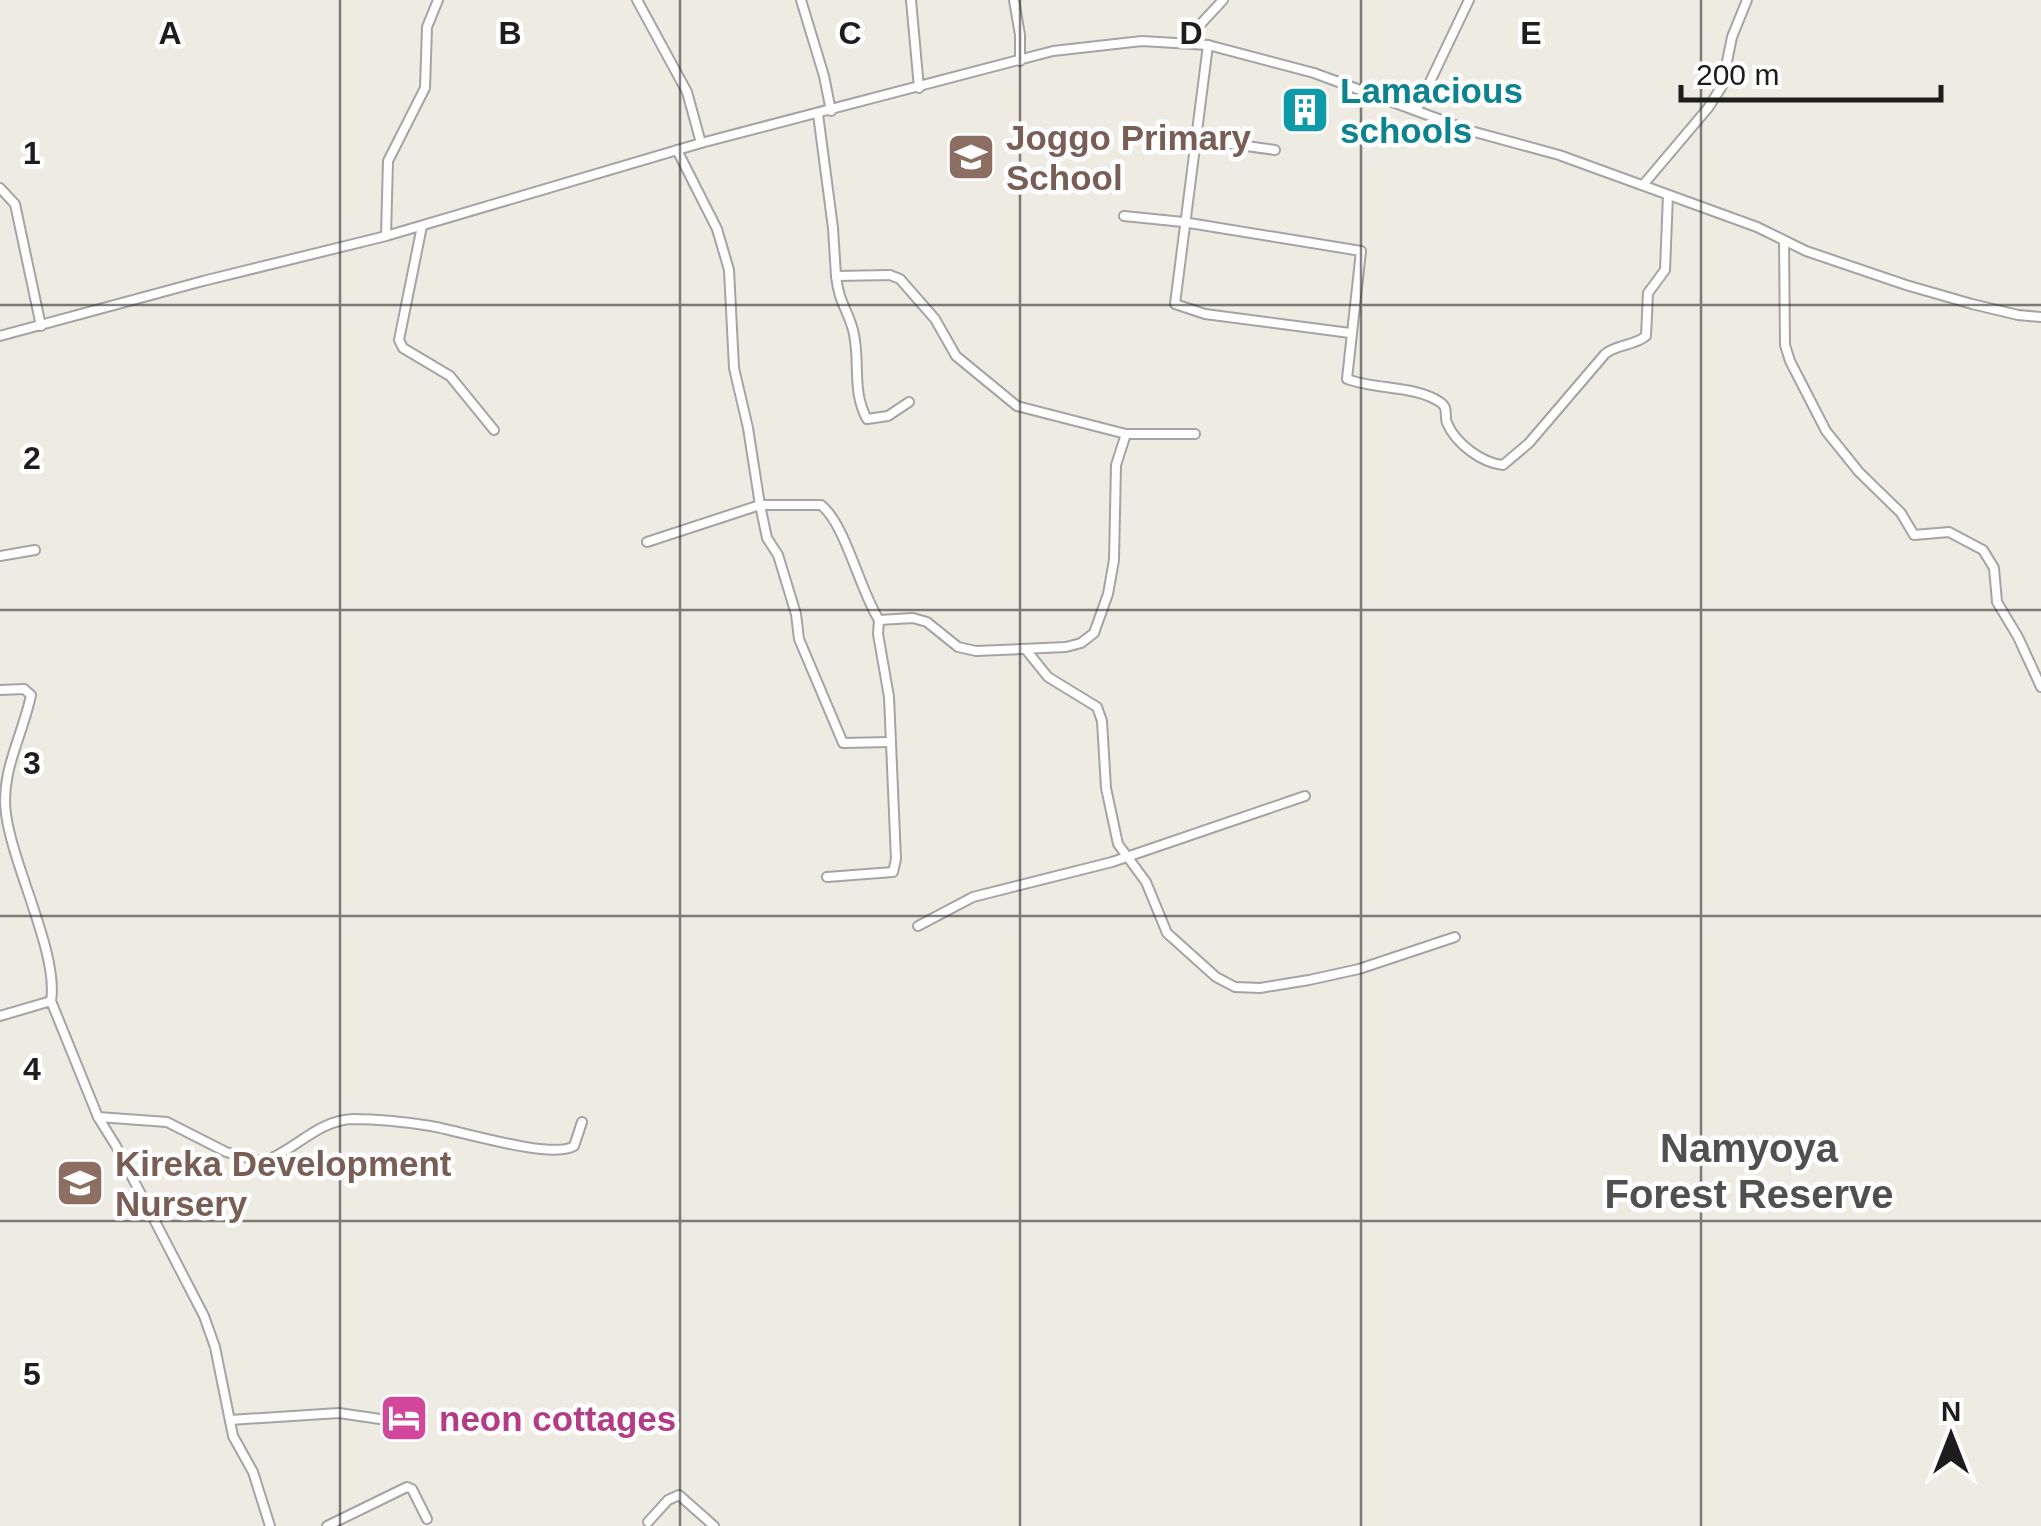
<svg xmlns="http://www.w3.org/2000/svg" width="2041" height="1526" font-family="Helvetica,sans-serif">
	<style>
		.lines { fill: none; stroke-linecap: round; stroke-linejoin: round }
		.street-casing { stroke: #a4a4a4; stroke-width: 12 }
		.street { stroke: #fff; stroke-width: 8 }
		.grid { fill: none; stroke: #1d1d1d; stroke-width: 2.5; stroke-opacity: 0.55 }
		.labels { text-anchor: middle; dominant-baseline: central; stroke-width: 9; stroke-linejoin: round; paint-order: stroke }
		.culture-label { font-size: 35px; font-weight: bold; fill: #0d838f; stroke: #fff; text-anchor: start }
		.education-label { font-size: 35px; font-weight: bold; fill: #785e54; stroke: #fff; text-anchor: start }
		.hotel-label { font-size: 35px; font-weight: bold; fill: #b23c85; stroke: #fff; text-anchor: start }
		.quarter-label { font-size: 40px; font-weight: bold; fill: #505050; stroke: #fff }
		.grid-label { font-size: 32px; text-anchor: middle; font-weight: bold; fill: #1d1d1d; stroke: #fff; stroke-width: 9; stroke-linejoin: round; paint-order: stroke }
	</style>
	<rect width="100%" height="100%" fill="#eeebe3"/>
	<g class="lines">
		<g class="street-casing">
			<g id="street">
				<polyline points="637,0 687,92 701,143"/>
				<polyline points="801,0 824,76 831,111"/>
				<polyline points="911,0 919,88"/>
				<polyline points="1014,0 1020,35 1020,61"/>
				<polyline points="1184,42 1223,0"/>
				<polyline points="1208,45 1175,304 1205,314 1350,333"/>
				<polyline points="1417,109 1469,0"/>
				<polyline points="818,114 833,228 836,276 890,275 900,279 935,319 956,356 1017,406 1126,434 1195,434"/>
				<polyline points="1196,139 1275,150"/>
				<path d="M677,150L717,229L729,270L734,368L748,428L760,505H821C845,523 860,591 879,620L913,618L927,622L958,647L976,651L1066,647L1081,643L1094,633L1108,594L1114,560L1116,465L1126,434"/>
				<polyline points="1643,185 1708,108 1722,86 1732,37 1747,0"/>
				<polyline points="0,188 15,204 41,326"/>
				<path d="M1124,216L1183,222L1361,251L1347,379C1376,390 1414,385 1440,402C1449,408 1444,415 1447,423C1456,444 1482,463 1503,465L1529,443L1605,354C1617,344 1634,346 1646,336L1648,293L1665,270L1668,195"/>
				<polyline points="422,226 399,340 403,348 450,376 494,430"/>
				<polyline points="386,236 388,161 425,88 427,27 438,0"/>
				<polyline points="1784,241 1785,345 1790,361 1826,431 1859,472 1901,513 1914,535 1949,532 1983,550 1994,568 1997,602 2018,637 2041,687"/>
				<path d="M836,276C839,303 847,308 853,330C861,360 851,390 867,419L888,416L909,402"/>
				<polyline points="0,336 203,281 386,236 701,143 1053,51 1142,41 1208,45 1314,73 1471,131 1559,155 1757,227 1806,251 1906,285 1972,304 2018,315 2041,317"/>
				<polyline points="647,542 760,505 767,538 778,555 796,614 799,639 843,743 889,742"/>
				<polyline points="0,556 35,550"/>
				<polyline points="1027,651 1048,677 1097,707 1102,721 1106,788 1118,844 1146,882 1167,933 1216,977 1235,987 1260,988 1309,980 1359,969 1455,937"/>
				<path d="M0,690L24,689L31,695C23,735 0,772 6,814C13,867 59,955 51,1001"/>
				<polyline points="827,877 893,872 896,859 889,697 878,634 879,620"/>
				<polyline points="918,926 973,897 1112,862 1305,796"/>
				<polyline points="0,1016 51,1001 98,1117 116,1146 204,1316 215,1347 233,1436 253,1472 270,1526"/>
				<path d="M98,1117L167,1122L226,1152L263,1162C294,1151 318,1120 353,1119C378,1119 406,1122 431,1126C460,1131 552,1160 574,1146L582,1122"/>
				<polyline points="230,1420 339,1413 380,1419"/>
				<polyline points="648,1522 668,1500 679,1495 714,1526"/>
				<polyline points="327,1526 407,1487 412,1489 427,1519"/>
			</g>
		</g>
		<use href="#street" class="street"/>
	</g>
	<path class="grid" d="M340,0V1526M680,0V1526M1020,0V1526M1361,0V1526M1701,0V1526M0,305H2041M0,610H2041M0,916H2041M0,1221H2041"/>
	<defs>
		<g id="building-square" transform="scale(2.5)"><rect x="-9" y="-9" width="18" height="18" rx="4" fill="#0f9aa8" stroke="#fff"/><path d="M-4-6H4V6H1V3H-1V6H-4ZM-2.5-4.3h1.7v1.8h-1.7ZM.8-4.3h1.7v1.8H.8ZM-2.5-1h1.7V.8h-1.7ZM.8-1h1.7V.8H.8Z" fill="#fff"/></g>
		<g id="school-square" transform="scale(2.5)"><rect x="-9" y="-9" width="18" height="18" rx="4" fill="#8d6e63" stroke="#fff"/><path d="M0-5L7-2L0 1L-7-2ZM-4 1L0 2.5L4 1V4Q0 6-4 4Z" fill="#fff"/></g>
		<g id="hotel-square" transform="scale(2.5)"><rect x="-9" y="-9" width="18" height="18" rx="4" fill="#d1479c" stroke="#fff"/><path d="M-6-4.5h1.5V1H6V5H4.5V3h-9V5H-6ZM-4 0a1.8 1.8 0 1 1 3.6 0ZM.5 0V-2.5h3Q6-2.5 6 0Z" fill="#fff"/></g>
	</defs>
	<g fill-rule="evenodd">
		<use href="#building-square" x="1305" y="110"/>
		<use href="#school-square" x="971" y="157"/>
		<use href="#school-square" x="80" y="1183"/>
		<use href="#hotel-square" x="404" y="1418"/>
	</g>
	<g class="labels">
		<g class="culture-label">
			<text x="1340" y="90">Lamacious<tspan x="1340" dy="40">schools</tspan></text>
		</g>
		<g class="education-label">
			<text x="1006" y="137">Joggo Primary<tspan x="1006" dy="40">School</tspan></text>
			<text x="115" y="1163">Kireka Development<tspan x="115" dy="40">Nursery</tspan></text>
		</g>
		<g class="hotel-label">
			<text x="439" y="1418">neon cottages</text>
		</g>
		<g class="quarter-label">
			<text x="1749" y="1148">Namyoya<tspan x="1749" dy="46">Forest Reserve</tspan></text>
		</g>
	</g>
	<g class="grid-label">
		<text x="170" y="44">A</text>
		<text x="510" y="44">B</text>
		<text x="850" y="44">C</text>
		<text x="1191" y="44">D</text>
		<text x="1531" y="44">E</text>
		<text x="32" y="164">1</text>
		<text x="32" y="469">2</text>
		<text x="32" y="774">3</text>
		<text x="32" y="1080">4</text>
		<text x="32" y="1385">5</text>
	</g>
	<g transform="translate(1951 1436)" stroke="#ffffff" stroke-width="8" paint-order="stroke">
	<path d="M0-8L18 38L0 25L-18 38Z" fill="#1d1d1d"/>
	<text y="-15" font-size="28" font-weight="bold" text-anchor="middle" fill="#1d1d1d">N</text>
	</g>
	<path d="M1681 85v15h260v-15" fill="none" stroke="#1d1d1d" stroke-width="5"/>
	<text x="1696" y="85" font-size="30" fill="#1d1d1d" stroke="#ffffff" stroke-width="8" paint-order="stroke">200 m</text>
</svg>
